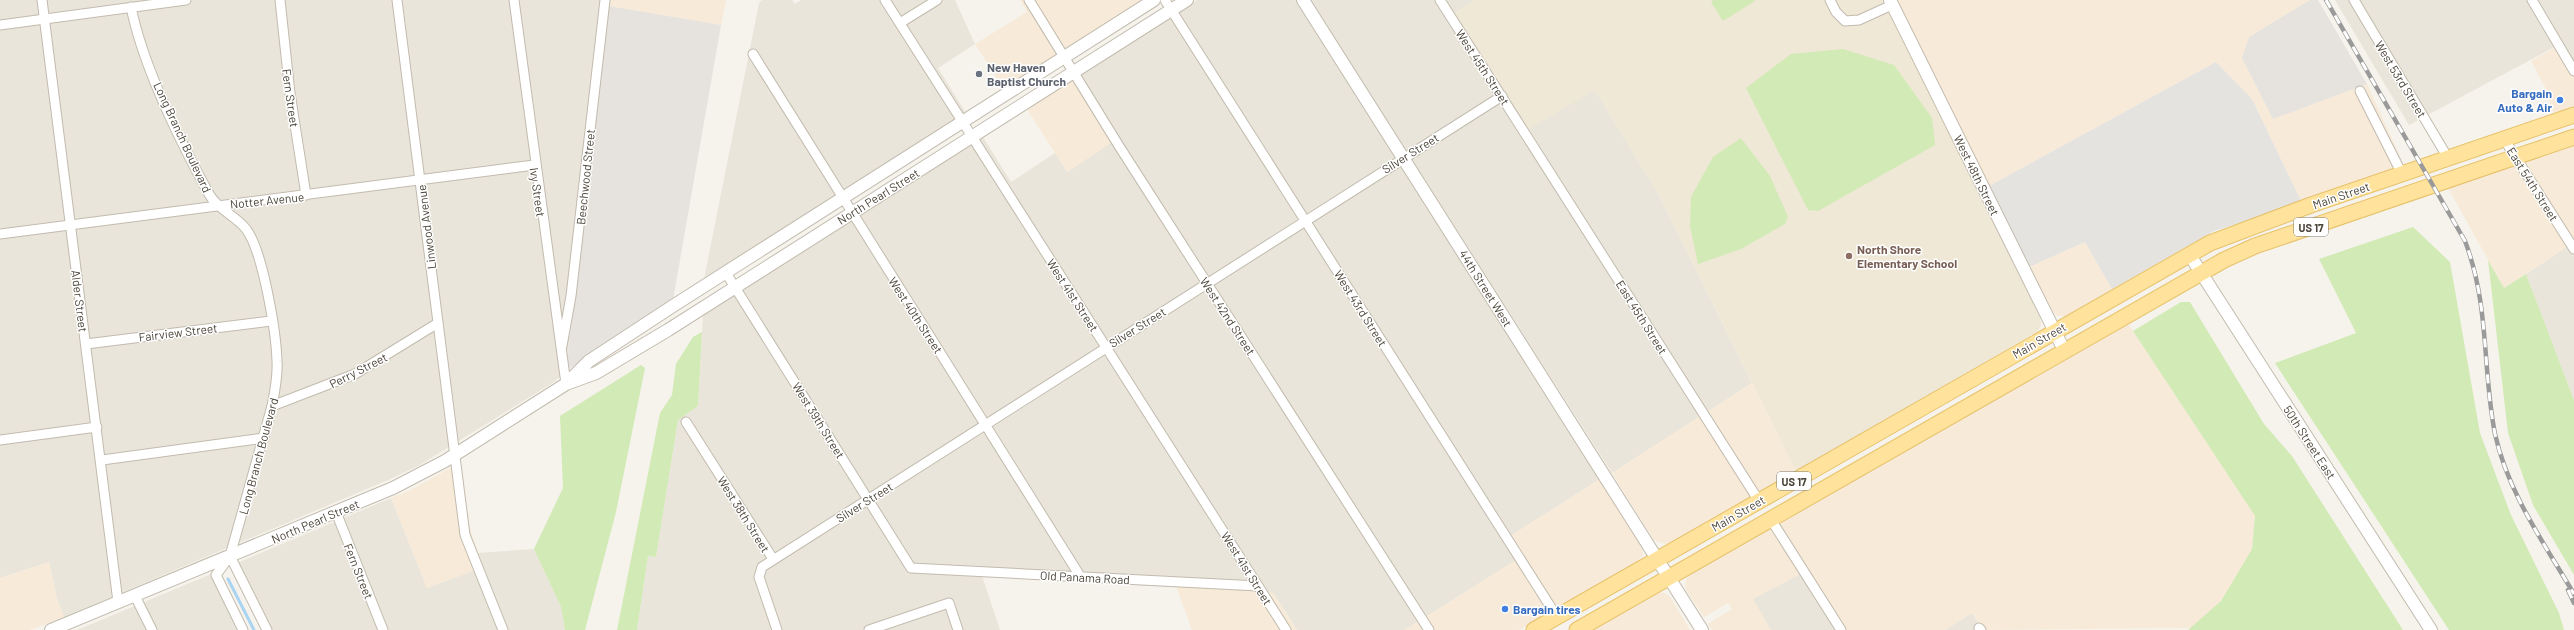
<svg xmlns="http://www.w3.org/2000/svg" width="2574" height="630" font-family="Barlow,sans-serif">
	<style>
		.residential { fill: #eae5da }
		.commercial { fill: #f7ead8 }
		.industrial { fill: #e6e2dd }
		.education { fill: #efe8d6 }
		.green { fill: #d2eab5 }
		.parking { fill: #e5e3e0 }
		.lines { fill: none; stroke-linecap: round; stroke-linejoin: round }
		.stream { stroke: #a9d4f2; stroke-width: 3 }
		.minor-casing { stroke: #c2bbae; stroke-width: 11 }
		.tertiary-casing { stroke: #c2bbae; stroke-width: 14 }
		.primary-casing { stroke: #e6c16a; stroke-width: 17 }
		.minor { stroke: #fff; stroke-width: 9 }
		.tertiary { stroke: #fff; stroke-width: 12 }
		.primary { stroke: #ffe39c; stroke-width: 15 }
		.rail-casing { stroke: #9a9a9a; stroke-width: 4.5 }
		.rail { stroke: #fff; stroke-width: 3; stroke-dasharray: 9; stroke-linecap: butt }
		.worship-dot { fill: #6b7280; stroke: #fff; stroke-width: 1.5 }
		.shop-dot { fill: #3f7fe0; stroke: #fff; stroke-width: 1.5 }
		.education-dot { fill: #8d6e63; stroke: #fff; stroke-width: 1.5 }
		.labels { text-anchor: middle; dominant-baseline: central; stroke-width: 3; stroke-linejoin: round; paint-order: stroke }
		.shield { fill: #fff; stroke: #817c74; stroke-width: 1 }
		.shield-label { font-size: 11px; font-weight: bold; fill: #4b4439 }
		.worship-label { font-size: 12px; font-weight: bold; fill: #5b616d; stroke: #fff; text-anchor: start }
		.street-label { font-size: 12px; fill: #4b4439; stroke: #fff }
		.shop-label { font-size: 12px; font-weight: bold; fill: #366cbe; stroke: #fff; text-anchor: end }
		.education-label { font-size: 12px; font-weight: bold; fill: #785e54; stroke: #fff; text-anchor: start }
	</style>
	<rect width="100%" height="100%" fill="#f6f3ec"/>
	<g class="residential">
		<polygon points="0,0 610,0 566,371 554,382 420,465 388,480 64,617 57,599 49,562 0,578"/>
		<polygon points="762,0 792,0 795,4 801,0 955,0 975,44 938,68 966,113 704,279 759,3"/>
		<polygon points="1197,0 1295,0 1600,479 1512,535 1524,555 1405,630 1297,630 1273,593 982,576 1000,630 637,630 648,556 656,557 678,420 698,406 703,315 983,137 1011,182 1055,153 1067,172 1112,142 1072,79"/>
		<polygon points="1310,0 1476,0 1455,13 1595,90 1659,195 1752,383 1612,473"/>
		<polygon points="2335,0 2574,0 2574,62 2562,43 2409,125"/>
		<polygon points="2574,242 2574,400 2526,274"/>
		<polygon points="391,498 427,588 483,567 476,553 534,549 561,607 565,630 263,630 230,566"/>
		<polygon points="1808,570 1847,630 1771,630 1752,599"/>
		<polygon points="216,572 246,630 77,630"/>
		<polygon points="1972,613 1983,630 1945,630"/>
	</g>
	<g class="commercial">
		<polygon points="610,0 726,0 721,25 609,6"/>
		<polygon points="1020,0 1144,0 1004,89 975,44 1027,12"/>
		<polygon points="1896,0 2310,0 2249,37 2242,58 2273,119 2367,84 2404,165 2302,203 2252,99 2216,62 1989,186"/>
		<polygon points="2563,43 2574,62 2574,107 2554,114 2545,87 2531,61"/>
		<polygon points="1072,79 1112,142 1067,172 1027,109"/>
		<polygon points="2574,144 2574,242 2504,288 2448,188"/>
		<polygon points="2085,242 2112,289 2066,316 2057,316 2052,311 2029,267"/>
		<polygon points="2127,322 2255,516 2252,549 2221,601 2191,628 1983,630 1972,613 1945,630 1847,630 1808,570 1753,599 1771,630 1712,630 1708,624 1732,609 1728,603 1704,617 1686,590 1685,585 1688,575"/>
		<polygon points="1752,383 1796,471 1674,541 1667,544 1658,542 1653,539 1612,473"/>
		<polygon points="461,462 470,529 483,567 427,588 391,498 409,491"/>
		<polygon points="1600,479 1641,544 1643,554 1639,561 1519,630 1405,630 1524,555 1512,535"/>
		<polygon points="49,562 57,599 64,617 30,630 0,630 0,578"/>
		<polygon points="1176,586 1273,593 1297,630 1192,630"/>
		<polygon points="1657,592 1665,593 1670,597 1690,630 1591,630"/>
	</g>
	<g class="industrial">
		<polygon points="2310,0 2318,0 2367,84 2273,119 2242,58 2249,37"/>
		<polygon points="609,6 721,25 673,300 566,371"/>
	</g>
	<polygon class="education" points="1476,0 1884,0 2040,317 2041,325 2038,331 1796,471 1659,195 1595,90 1529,129 1454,13"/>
	<g class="green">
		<polygon points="1713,0 1754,0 1755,1 1723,21 1711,2"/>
		<polygon points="1843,49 1894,65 1932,118 1935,145 1818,211 1808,210 1746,88 1791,54"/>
		<polygon points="1741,138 1770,176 1788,217 1785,224 1741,249 1698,264 1690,226 1691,197 1713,157"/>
		<polygon points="2413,227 2450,262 2480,433 2511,515 2559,613 2564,630 2449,630 2275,363 2356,333 2319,259"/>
		<polygon points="2488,260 2504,288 2526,274 2574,400 2574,575 2533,505 2508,433"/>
		<polygon points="2181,302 2190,302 2264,424 2292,456 2403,630 2188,630 2221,601 2252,549 2255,516 2133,331"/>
		<polygon points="702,332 698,406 678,420 656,557 648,556 637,630 617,630 660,413 672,395 676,364 693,337"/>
		<polygon points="641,365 645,368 616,512 585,630 565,630 561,607 534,549 563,488 560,416"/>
	</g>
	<polygon class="parking" points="2216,62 2252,99 2302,203 2214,231 2112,289 2085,242 2029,267 1989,186"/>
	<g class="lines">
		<polyline class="stream" points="228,579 254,630"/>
		<g class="minor-casing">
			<g id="minor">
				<polyline points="42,0 118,602"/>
				<polyline points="280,0 290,93 306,195"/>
				<polyline points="397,0 465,535 503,630"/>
				<polyline points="514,0 566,384"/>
				<polyline points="885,0 1286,630"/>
				<polyline points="1029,0 1119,146 1429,630"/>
				<polyline points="1165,0 1557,617"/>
				<polyline points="1440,0 1759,501"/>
				<polyline points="1830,0 1836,12 1845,21 1859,20 1892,5"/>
				<polyline points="2354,0 2448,158"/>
				<polyline points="2532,0 2574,71"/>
				<path d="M131,7C143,66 180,141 209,194C217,209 236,216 246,229C263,251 276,332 277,361C278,376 275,391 272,406L230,556L216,575L243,630"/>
				<polyline points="900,23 937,0"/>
				<polyline points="0,25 186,0"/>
				<polyline points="753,54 1080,576"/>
				<polyline points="2360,91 2402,174"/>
				<polyline points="2504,139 2574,249"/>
				<polyline points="0,234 534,165"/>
				<polyline points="726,273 911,568 1258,586"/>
				<polyline points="86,344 271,321"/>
				<polyline points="562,346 571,296 605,0"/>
				<polyline points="272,406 355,374 438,323"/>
				<polyline points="686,422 773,559"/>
				<polyline points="0,440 97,427"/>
				<polyline points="102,460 264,438"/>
				<polyline points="336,512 383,630"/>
				<polyline points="1770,518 1841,630"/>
				<polyline points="230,556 267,630"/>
				<polyline points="135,596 152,630"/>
				<polyline points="1979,628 1981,630"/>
				<polyline points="777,630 759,577 762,567 1502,96"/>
				<polyline points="869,630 949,603 958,630"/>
			</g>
		</g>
		<g class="tertiary-casing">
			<g id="tertiary">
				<polyline points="1303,0 1702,630"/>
				<polyline points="1890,0 2064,350"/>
				<polyline points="2189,254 2431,630"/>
				<polyline points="569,381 589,361 676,304 1154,0"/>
				<polyline points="51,630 393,488 445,461 566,384 596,373 668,330 1187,0"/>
			</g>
		</g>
		<g class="primary-casing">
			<g id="primary">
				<polyline points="1534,630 2210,243 2311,205 2574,115"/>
				<polyline points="1577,630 2224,260 2255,246 2574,137"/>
			</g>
		</g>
		<use href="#minor" class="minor"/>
		<use href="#tertiary" class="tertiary"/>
		<use href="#primary" class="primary"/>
		<g class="rail-casing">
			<g id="rail">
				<path d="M2326,0L2465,241C2490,307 2482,368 2495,434C2508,493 2544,543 2574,594"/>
				<polyline points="2568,590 2574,603"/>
			</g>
		</g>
		<use href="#rail" class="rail"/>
	</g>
	<circle class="worship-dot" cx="979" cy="74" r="4"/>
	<g class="shop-dot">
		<circle cx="2560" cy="100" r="4"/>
		<circle cx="1505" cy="609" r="4"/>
	</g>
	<circle class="education-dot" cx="1849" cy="256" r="4"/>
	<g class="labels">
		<g class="shield">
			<rect x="2294" y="218" width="34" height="18" rx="3"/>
			<rect x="1777" y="472" width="34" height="18" rx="3"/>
		</g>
		<g class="shield-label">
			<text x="2311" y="227">US 17</text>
			<text x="1794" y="481">US 17</text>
		</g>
		<g class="worship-label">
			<text x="987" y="67">New Haven<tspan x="987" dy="14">Baptist Church</tspan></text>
		</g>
		<g class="street-label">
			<text transform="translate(1483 67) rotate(57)">West 45th Street</text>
			<text transform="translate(2401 79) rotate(59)">West 53rd Street</text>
			<text transform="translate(291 98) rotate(82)">Fern Street</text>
			<text transform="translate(183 137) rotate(65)">Long Branch Boulevard</text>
			<text transform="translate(1410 153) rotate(-32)">Silver Street</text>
			<text transform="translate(1977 175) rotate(64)">West 48th Street</text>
			<text transform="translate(585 177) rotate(-84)">Beechwood Street</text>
			<text transform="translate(2533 184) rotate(58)">East 54th Street</text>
			<text transform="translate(538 192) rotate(82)">Ivy Street</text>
			<text transform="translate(2341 195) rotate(-19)">Main Street</text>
			<text transform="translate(878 196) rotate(-32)">North Pearl Street</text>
			<text transform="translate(267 200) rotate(-6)">Notter Avenue</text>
			<text transform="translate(426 227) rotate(-97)">Linwood Avenue</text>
			<text transform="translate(1486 288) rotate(58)">44th Street West</text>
			<text transform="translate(1073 295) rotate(57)">West 41st Street</text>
			<text transform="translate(80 301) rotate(83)">Alder Street</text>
			<text transform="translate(1361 308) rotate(58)">West 43rd Street</text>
			<text transform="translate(916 315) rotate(57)">West 40th Street</text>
			<text transform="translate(1228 316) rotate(57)">West 42nd Street</text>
			<text transform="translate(1642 317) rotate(58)">East 45th Street</text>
			<text transform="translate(1137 327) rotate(-32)">Silver Street</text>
			<text transform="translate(178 332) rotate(-7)">Fairview Street</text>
			<text transform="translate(2039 340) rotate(-30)">Main Street</text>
			<text transform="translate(358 370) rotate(-27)">Perry Street</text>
			<text transform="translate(819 420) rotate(58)">West 39th Street</text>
			<text transform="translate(2310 442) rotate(57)">50th Street East</text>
			<text transform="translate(258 456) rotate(-75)">Long Branch Boulevard</text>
			<text transform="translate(864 502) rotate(-32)">Silver Street</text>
			<text transform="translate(1738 513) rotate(-30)">Main Street</text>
			<text transform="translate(744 514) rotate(58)">West 38th Street</text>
			<text transform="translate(315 521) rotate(-23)">North Pearl Street</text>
			<text transform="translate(1247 568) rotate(58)">West 41st Street</text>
			<text transform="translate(359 571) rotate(68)">Fern Street</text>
			<text transform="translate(1085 577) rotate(3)">Old Panama Road</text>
		</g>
		<g class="shop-label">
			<text x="2552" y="93">Bargain<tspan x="2552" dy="14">Auto &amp; Air</tspan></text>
			<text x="1513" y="609" text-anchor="start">Bargain tires</text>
		</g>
		<g class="education-label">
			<text x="1857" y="249">North Shore<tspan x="1857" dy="14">Elementary School</tspan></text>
		</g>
	</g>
</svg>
